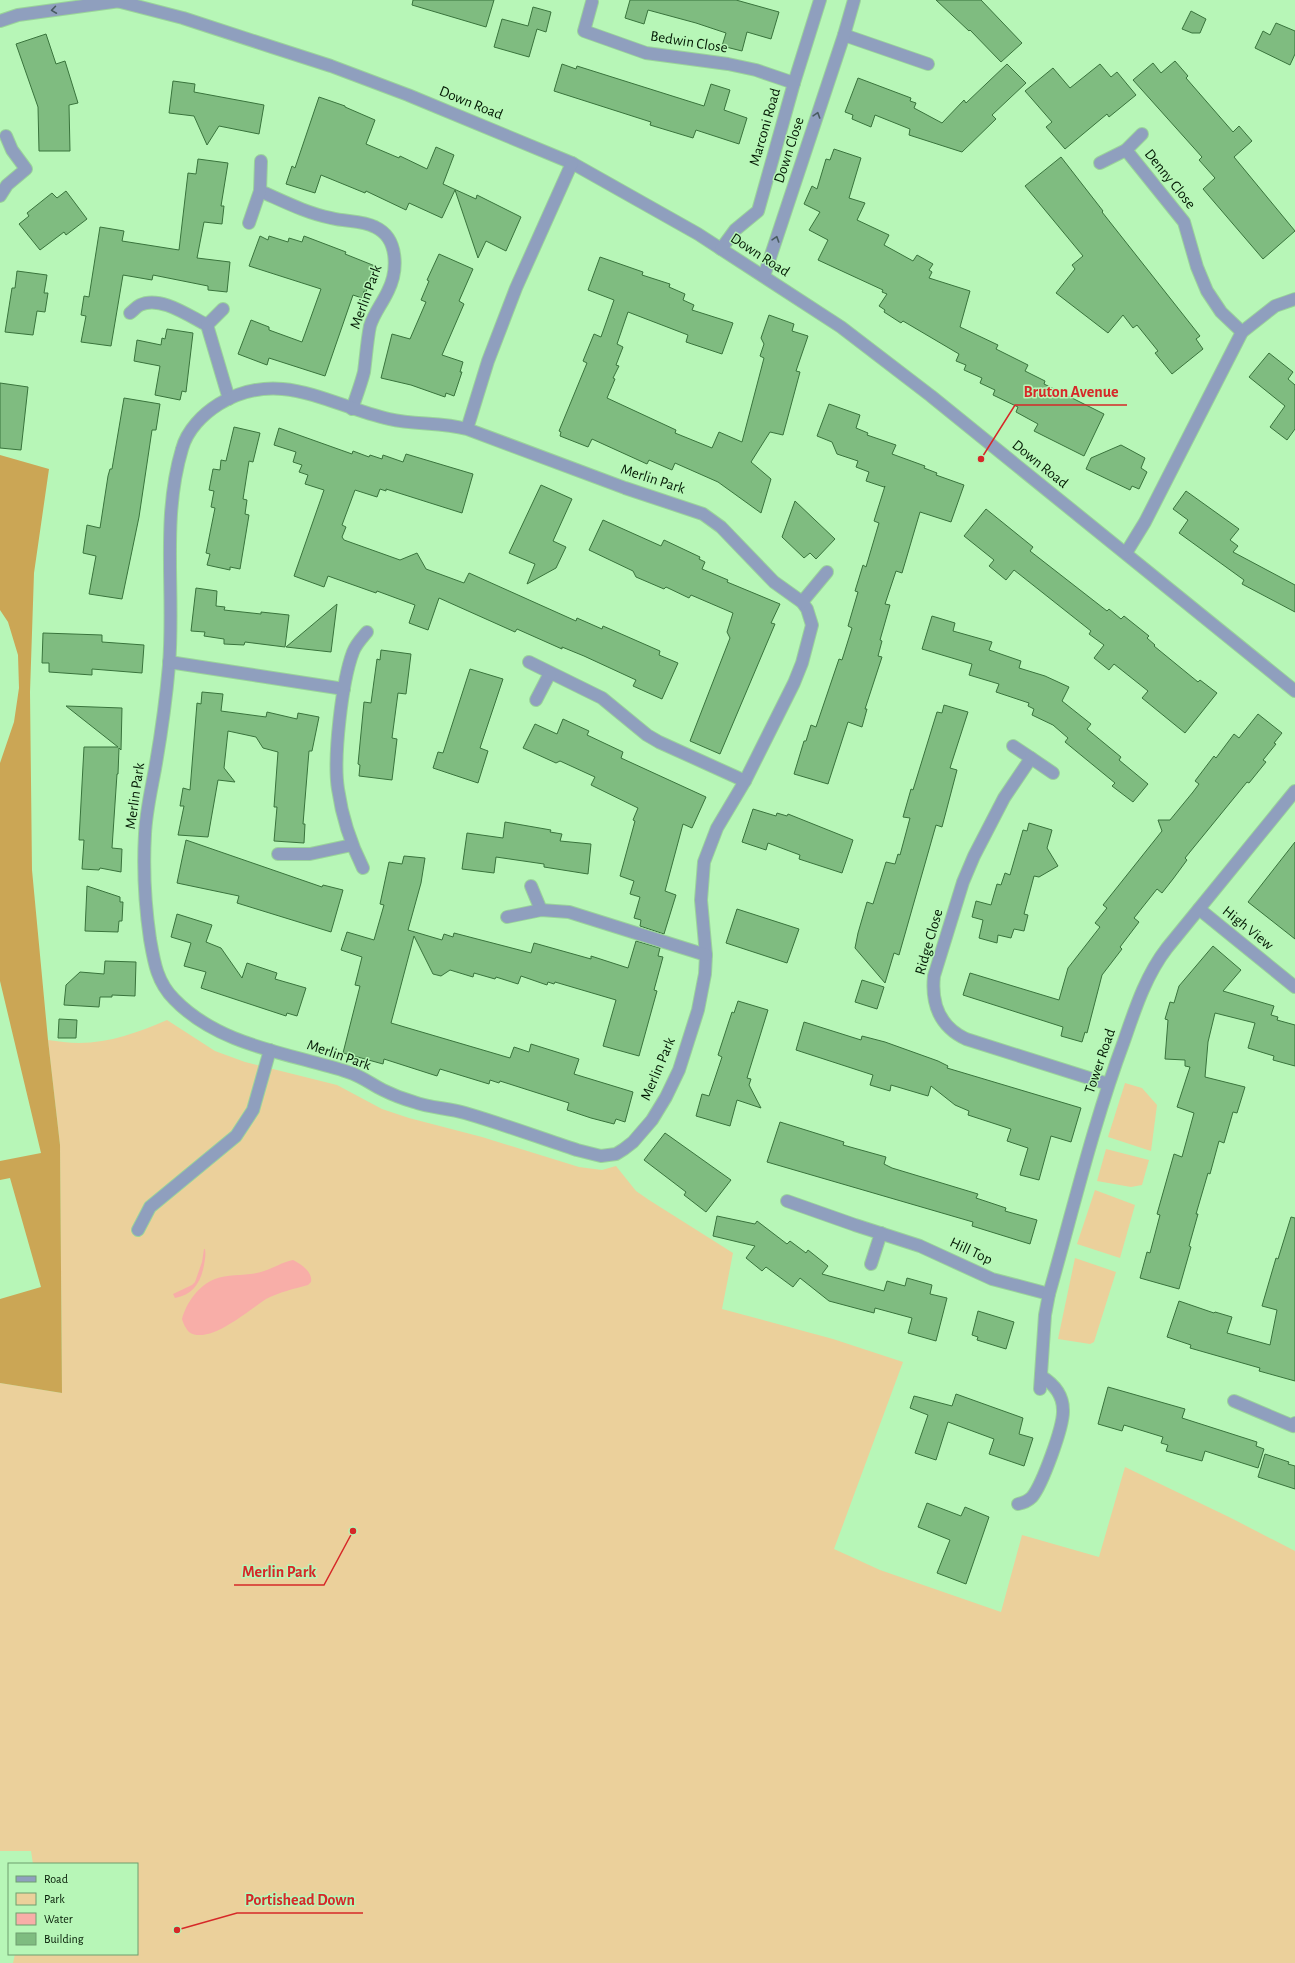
<svg xmlns="http://www.w3.org/2000/svg" width="1295" height="1963" font-family="'Alegreya Sans',sans-serif">
	<style>
		.green { fill: #ebd09b }
		.forest { fill: #cba655 }
		.water { fill: #f8aea8 }
		.building { fill: #7fbc80; stroke: #39743c }
		.lines { fill: none; stroke-linecap: round; stroke-linejoin: round }
		.minor-casing { stroke: #9ad39a; stroke-width: 14 }
		.minor { stroke: #8f9fbe; stroke-width: 12 }
		.oneway { stroke: #495c61 }
		.labels { text-anchor: middle; dominant-baseline: central; stroke-width: 3; stroke-linejoin: round; paint-order: stroke }
		.street-label { font-size: 15px; fill: #031a04; stroke: #b7f6b7 }
		.leader { fill: none; stroke: #d62828; stroke-width: 1.5 }
		.callout-dot { fill: #d62828; stroke: #b7f6b7; stroke-width: 1.5 }
		.callout-label { font-size: 16px; text-anchor: middle; font-weight: bold; fill: #d62828; stroke: #b7f6b7; stroke-width: 3; stroke-linejoin: round; paint-order: stroke }
	</style>
	<rect width="100%" height="100%" fill="#b7f6b7"/>
	<g class="green">
		<path d="M167,1020L215,1051L245,1062L337,1085L382,1109L409,1118L482,1137L579,1167L602,1170L616,1166L636,1191L649,1200L733,1253L722,1309L833,1339L903,1362L834,1549L880,1570L1001,1612L1022,1535L1099,1557L1125,1467L1231,1518L1295,1551V1963H13L15,1954H137V1864H33L31,1851H0V1383L62,1393L60,1145L48,1040C58,1041 69,1043 79,1043C110,1043 139,1032 167,1020Z"/>
		<polygon points="1125,1083 1142,1088 1157,1105 1151,1151 1108,1137"/>
		<polygon points="1106,1149 1149,1160 1142,1185 1131,1187 1097,1181"/>
		<polygon points="1095,1190 1135,1205 1120,1258 1077,1244"/>
		<polygon points="1075,1258 1116,1272 1094,1342 1090,1344 1058,1339"/>
	</g>
	<polygon class="forest" points="0,455 49,469 34,573 30,692 32,870 48,1040 60,1145 62,1393 0,1383 0,1299 41,1287 10,1178 0,1180 0,1161 41,1153 0,981 0,763 14,722 19,688 18,655 8,622 0,610"/>
	<g class="water">
		<path d="M204,1249H205C206,1255 205,1259 204,1265C201,1282 193,1295 175,1298L173,1294L192,1285L195,1282L202,1262Z"/>
		<path d="M293,1260C301,1264 313,1272 311,1282L308,1285C293,1289 280,1292 266,1299C250,1309 209,1346 189,1332C186,1329 183,1323 182,1319C186,1303 199,1285 215,1279C229,1273 248,1277 264,1271C274,1268 282,1262 293,1260Z"/>
	</g>
	<g class="building">
		<polygon points="413,0 494,0 486,27 412,5"/>
		<polygon points="630,0 736,0 779,12 771,39 747,32 742,51 722,46 726,33 696,23 648,10 644,24 625,18"/>
		<polygon points="936,0 981,0 1022,43 1001,62 970,30 969,31"/>
		<polygon points="533,7 551,12 546,32 537,29 529,57 494,47 502,19 528,26"/>
		<polygon points="1191,11 1206,19 1200,33 1192,33 1182,29"/>
		<polygon points="1276,23 1295,31 1295,54 1290,65 1255,48 1263,31 1270,35"/>
		<polygon points="46,34 56,64 65,61 78,103 69,105 70,151 39,151 38,107 16,44"/>
		<polygon points="1175,61 1188,76 1186,78 1233,132 1239,126 1252,141 1234,157 1295,231 1263,259 1203,189 1215,178 1199,160 1202,157 1133,80 1153,63 1161,73"/>
		<polygon points="562,64 576,69 577,66 704,106 711,84 730,90 724,110 747,118 739,144 696,130 693,138 650,125 651,122 554,91"/>
		<polygon points="1007,64 1026,83 992,115 996,119 962,152 909,135 910,129 875,115 871,127 852,119 853,115 845,112 858,78 911,98 910,101 916,103 914,108 942,123 964,100 966,103"/>
		<polygon points="1100,64 1111,77 1117,72 1136,95 1109,117 1107,114 1065,149 1046,127 1052,122 1025,91 1053,68 1070,88"/>
		<polygon points="173,81 195,84 194,92 264,105 259,134 219,126 207,145 194,116 169,113"/>
		<polygon points="319,97 345,106 345,107 375,120 366,144 399,158 400,156 427,169 436,147 454,155 443,184 476,199 477,195 521,217 506,251 486,241 478,258 455,190 442,218 409,203 406,210 366,191 365,193 321,175 315,193 286,184 292,166 295,168"/>
		<polygon points="834,149 861,158 849,198 865,203 857,220 889,235 884,245 913,261 917,255 933,264 929,270 932,272 929,278 970,291 960,327 998,345 996,349 1028,365 1025,371 1045,381 1044,384 1104,414 1084,456 1034,431 1038,424 1016,412 1018,407 993,395 995,390 980,383 982,378 964,370 966,365 956,361 959,354 903,321 901,323 884,312 885,310 879,306 887,294 882,292 883,290 818,260 828,240 809,230 820,212 804,204 812,186 817,189 826,159 830,160"/>
		<polygon points="1061,157 1103,211 1102,212 1200,336 1196,339 1203,349 1172,374 1155,353 1158,351 1137,325 1133,328 1123,315 1108,333 1056,293 1075,269 1072,265 1083,256 1025,186"/>
		<polygon points="198,159 228,163 221,206 224,206 222,224 204,222 197,258 230,262 227,292 208,290 208,286 153,275 152,280 123,275 111,346 81,342 86,316 81,315 84,296 89,297 100,227 124,231 122,241 179,250 188,173 196,174"/>
		<polygon points="66,191 87,219 66,235 64,232 40,250 19,224 29,216 27,213 52,193 57,198"/>
		<polygon points="260,236 268,240 269,236 288,242 289,238 302,242 304,236 346,252 345,254 375,266 366,292 364,291 362,298 353,295 325,376 269,358 267,365 238,354 251,320 269,327 269,330 302,342 321,289 249,266"/>
		<polygon points="439,254 473,269 459,301 464,304 442,355 463,362 460,372 462,372 454,396 446,393 445,397 411,385 381,378 392,334 410,339 426,302 421,300 429,281 427,280"/>
		<polygon points="600,257 643,272 642,275 670,284 669,287 685,294 683,300 694,305 692,310 733,323 722,354 686,342 688,335 628,312 617,344 623,347 616,365 619,366 613,378 615,379 607,398 676,430 675,433 712,448 719,432 742,442 764,358 760,356 764,344 761,338 769,315 794,324 792,331 808,336 796,371 800,372 783,435 770,432 751,462 771,479 761,513 718,482 675,463 672,470 649,460 647,464 592,439 588,447 560,436 561,432 559,431 587,363 583,361 594,334 601,337 614,300 588,290"/>
		<polygon points="17,271 47,275 44,293 48,293 45,312 37,311 33,335 5,332 12,288 15,288"/>
		<polygon points="167,329 193,333 186,392 182,391 180,400 155,395 160,366 134,361 137,340 161,345 162,338 165,339"/>
		<polygon points="1269,353 1293,372 1288,379 1295,385 1295,429 1287,440 1270,427 1285,406 1249,377"/>
		<polygon points="0,383 28,387 21,450 0,448"/>
		<polygon points="124,398 160,404 156,430 152,430 139,517 122,599 89,594 96,556 83,553 87,525 100,528 108,476 110,469 112,469"/>
		<polygon points="829,404 860,415 856,428 868,433 867,435 896,445 892,454 925,466 924,468 937,473 936,475 964,485 951,522 920,512 902,573 896,571 885,604 890,605 880,640 882,641 878,656 882,657 865,709 867,709 862,727 848,722 828,784 794,774 804,741 806,741 811,725 816,727 839,659 842,660 852,628 848,626 858,592 855,591 863,565 866,567 879,523 874,521 885,486 884,487 866,481 869,472 856,467 858,461 837,454 832,442 817,436"/>
		<polygon points="234,427 260,433 253,462 249,461 243,499 247,500 245,514 249,515 240,569 230,567 230,570 207,565 210,554 206,553 215,508 211,507 214,491 209,490 213,469 220,470 221,460 226,461"/>
		<polygon points="279,428 352,454 353,451 369,457 370,455 382,459 383,455 403,462 406,454 473,474 462,513 386,489 386,491 380,489 377,497 355,490 342,525 346,527 342,537 344,540 400,560 417,553 426,569 464,583 469,573 576,621 577,618 602,629 603,626 660,651 659,655 678,663 662,699 633,686 636,680 584,656 562,647 562,649 517,629 515,632 439,598 428,630 409,623 415,605 377,591 376,593 328,576 324,587 294,576 324,490 305,484 308,475 299,472 302,465 293,462 296,452 274,445"/>
		<polygon points="1121,445 1145,458 1141,468 1147,472 1139,489 1132,486 1130,490 1086,469 1091,458"/>
		<polygon points="541,485 572,499 553,541 566,547 556,568 527,584 535,564 509,553"/>
		<polygon points="1186,491 1239,529 1230,540 1238,546 1233,552 1295,585 1295,612 1242,584 1244,580 1179,533 1188,520 1173,509"/>
		<polygon points="795,501 835,539 816,559 810,553 804,558 782,537"/>
		<polygon points="986,509 1033,547 1030,551 1107,611 1109,609 1121,619 1124,616 1149,636 1147,638 1155,645 1154,646 1198,682 1200,680 1217,693 1185,733 1142,698 1148,691 1114,664 1109,670 1094,658 1104,645 1089,634 1091,631 1014,570 1006,580 989,566 994,560 964,536"/>
		<polygon points="603,520 661,546 664,540 700,557 699,559 705,562 702,569 728,580 727,582 780,604 771,623 775,624 720,754 690,741 730,638 727,632 733,613 691,595 689,598 666,587 664,589 636,577 633,571 589,550"/>
		<polygon points="196,588 217,591 216,606 225,607 224,610 261,614 261,612 289,615 285,647 245,642 244,645 224,644 224,639 204,636 205,632 191,631"/>
		<polygon points="337,604 331,652 286,647"/>
		<polygon points="932,616 955,623 953,631 992,642 989,650 1021,661 1019,668 1045,676 1069,687 1062,701 1091,724 1087,729 1121,757 1119,760 1148,784 1133,802 1112,786 1115,783 1065,742 1068,738 1053,725 1032,715 1034,709 1028,706 1029,703 996,692 999,684 969,675 972,664 922,649"/>
		<polygon points="43,633 102,635 102,642 144,645 142,673 92,669 92,675 49,672 49,663 42,663"/>
		<polygon points="381,650 411,654 406,694 398,693 392,738 397,739 392,780 359,776 360,765 358,764 364,702 371,703 377,659 380,660"/>
		<polygon points="470,669 503,679 480,748 488,751 478,783 433,768 438,752 443,753"/>
		<polygon points="202,692 223,694 221,711 266,717 267,712 297,719 298,713 319,717 312,751 309,751 303,824 305,824 304,843 274,841 277,807 274,807 278,752 263,748 256,737 228,731 224,768 235,782 218,780 208,837 178,835 184,806 180,806 183,788 190,790 197,703 201,704"/>
		<polygon points="944,705 968,712 950,768 957,770 942,827 936,825 899,955 894,953 885,983 855,948 858,933 867,902 873,904 886,862 895,864 898,854 900,855 910,818 903,817 911,789 913,790 937,712 942,713"/>
		<polygon points="66,706 122,708 121,750 119,748 118,774 117,774 112,848 122,849 121,872 100,868 99,870 82,869 84,840 79,840 84,747 118,747"/>
		<polygon points="1258,714 1282,733 1274,743 1276,744 1263,760 1266,762 1249,783 1247,782 1185,858 1187,860 1173,879 1162,893 1157,889 1134,918 1139,922 1120,947 1122,949 1102,975 1087,1033 1085,1032 1082,1042 1061,1036 1063,1027 963,995 970,973 1059,1000 1068,968 1100,927 1095,923 1107,908 1103,905 1162,831 1158,820 1170,820 1193,792 1199,784 1195,781 1214,756 1216,758 1234,734 1239,738"/>
		<polygon points="563,719 589,731 587,735 623,752 621,758 706,797 692,828 683,824 665,891 676,895 664,934 640,926 641,920 634,918 640,897 630,894 634,881 620,876 635,821 633,820 638,808 591,785 595,777 560,761 556,763 523,748 535,724 557,734"/>
		<polygon points="753,809 776,816 777,813 787,816 788,814 853,840 842,873 799,859 800,855 768,843 766,850 742,842"/>
		<polygon points="505,822 551,830 550,832 562,834 560,841 591,844 588,874 544,867 544,864 496,857 494,873 462,869 467,833 503,838"/>
		<polygon points="1029,823 1052,830 1047,848 1058,866 1039,877 1034,876 1024,914 1028,915 1024,931 1014,929 1011,938 998,935 997,943 979,938 983,920 972,917 976,901 991,905 997,884 1001,885 1005,873 1010,875 1023,830 1027,831"/>
		<polygon points="186,840 322,887 323,885 343,890 331,932 237,903 239,896 177,883"/>
		<polygon points="1295,842 1295,939 1248,902"/>
		<polygon points="404,856 425,858 421,883 408,930 442,940 444,934 453,937 454,933 531,953 534,943 591,959 591,956 628,968 636,941 660,948 658,956 663,957 654,990 657,991 639,1056 603,1046 616,1000 555,982 554,984 548,982 547,985 521,976 518,984 496,977 495,979 474,973 473,977 450,970 441,976 433,974 414,936 391,1023 510,1058 514,1047 529,1052 531,1044 579,1059 574,1074 633,1092 625,1122 616,1119 614,1124 591,1118 567,1110 569,1103 500,1081 499,1083 490,1080 489,1084 440,1069 437,1076 384,1059 383,1064 343,1053 360,986 355,985 362,957 341,950 347,932 374,940 384,905 380,904 389,862 402,864"/>
		<polygon points="87,886 120,897 120,902 123,902 122,921 119,921 118,932 85,931"/>
		<polygon points="737,909 799,929 787,963 726,943"/>
		<polygon points="177,914 212,925 206,942 221,948 242,978 247,963 277,973 275,979 306,988 297,1016 287,1013 286,1016 201,988 206,972 184,966 191,943 171,937"/>
		<polygon points="1213,946 1241,970 1223,991 1274,1006 1271,1015 1278,1017 1277,1020 1295,1025 1295,1066 1273,1060 1274,1056 1248,1048 1255,1023 1215,1013 1208,1042 1205,1077 1245,1087 1237,1113 1233,1112 1224,1143 1219,1141 1210,1174 1208,1173 1196,1214 1198,1214 1189,1246 1191,1247 1179,1289 1140,1278 1147,1252 1150,1253 1160,1215 1157,1214 1174,1154 1182,1157 1194,1113 1177,1107 1190,1067 1185,1066 1185,1060 1165,1059 1168,1020 1165,1019 1170,1002 1174,1003 1179,986"/>
		<polygon points="105,961 136,962 135,996 112,995 112,997 100,997 99,1007 64,1005 66,985 80,972 104,974"/>
		<polygon points="862,980 884,987 877,1009 855,1002"/>
		<polygon points="738,1001 768,1010 747,1078 751,1079 749,1085 761,1108 737,1100 730,1126 696,1116 702,1094 709,1096 722,1057 718,1055 732,1012 734,1013"/>
		<polygon points="59,1019 77,1020 76,1038 58,1038"/>
		<polygon points="804,1022 861,1040 862,1036 885,1042 938,1061 948,1066 947,1068 1081,1108 1071,1142 1051,1136 1039,1180 1020,1175 1028,1148 1007,1141 1011,1129 968,1115 969,1111 955,1105 931,1086 928,1096 891,1085 890,1091 870,1085 873,1075 796,1050"/>
		<polygon points="780,1122 844,1142 843,1145 886,1157 884,1164 892,1168 978,1194 976,1198 1006,1208 1005,1211 1037,1220 1030,1244 972,1226 973,1222 767,1162"/>
		<polygon points="665,1133 731,1180 706,1212 684,1195 686,1192 644,1160"/>
		<polygon points="717,1216 755,1224 757,1221 787,1244 790,1241 806,1253 808,1250 828,1266 822,1274 884,1291 887,1281 905,1286 907,1278 932,1285 930,1294 947,1298 936,1341 908,1333 912,1318 875,1308 874,1313 829,1301 800,1278 793,1287 766,1267 762,1271 746,1258 755,1246 713,1236"/>
		<polygon points="1291,1217 1295,1218 1295,1381 1259,1371 1260,1368 1190,1348 1191,1345 1167,1337 1179,1301 1214,1313 1215,1312 1232,1317 1227,1333 1270,1345 1277,1310 1262,1306 1276,1258 1278,1259"/>
		<polygon points="978,1311 1014,1322 1006,1349 977,1340 978,1337 972,1335"/>
		<polygon points="1108,1387 1185,1409 1182,1418 1257,1442 1256,1446 1264,1449 1258,1468 1205,1451 1202,1461 1166,1451 1168,1445 1161,1443 1163,1437 1124,1425 1122,1431 1098,1424"/>
		<polygon points="956,1394 1023,1418 1019,1434 1033,1438 1024,1466 989,1454 994,1439 948,1422 936,1460 915,1453 928,1415 910,1408 914,1396 952,1406"/>
		<polygon points="1265,1454 1289,1462 1288,1464 1295,1466 1295,1489 1258,1477"/>
		<polygon points="927,1503 961,1516 965,1507 989,1517 966,1584 937,1573 950,1540 918,1527"/>
	</g>
	<g class="lines">
		<g class="minor-casing">
			<g id="minor">
				<polyline points="113,0 183,18 272,47 331,66 408,95 572,163 698,234 841,327 931,396 1295,691"/>
				<polyline points="592,2 584,31 646,53 728,64 756,70 794,83"/>
				<polyline points="0,21 18,15 120,1"/>
				<polyline points="844,35 928,64"/>
				<polyline points="1126,150 1184,222 1197,267 1207,291 1221,312 1242,332"/>
				<polyline points="1100,163 1126,150 1142,134"/>
				<path d="M260,191C283,201 306,213 331,218C346,222 362,220 375,227C399,238 398,271 388,291C382,304 374,313 370,326C367,341 366,357 364,372C361,384 356,397 352,409"/>
				<polyline points="0,196 7,185 26,169 12,150 6,136"/>
				<polyline points="249,223 260,191 261,161"/>
				<polyline points="721,249 735,230 758,211 794,83 820,0"/>
				<polyline points="764,276 844,35 854,0"/>
				<path d="M130,313C133,311 136,307 140,305C160,295 189,316 207,325L229,399"/>
				<polyline points="207,325 223,309"/>
				<path d="M467,429C441,422 415,425 389,419C330,406 280,367 219,404C203,414 187,430 182,449C161,519 175,593 169,665C166,700 161,735 155,769C151,791 146,812 145,834C143,869 145,905 150,939C154,962 157,982 174,999C219,1046 289,1053 348,1072C361,1076 371,1084 383,1090C393,1095 403,1099 414,1102C430,1108 448,1108 465,1113C503,1124 540,1138 577,1150L601,1156L616,1154L624,1149L633,1142L652,1120L666,1097L679,1070L698,1010L705,974L706,955L701,900L704,862L717,828L745,781L794,683L802,663L812,625L807,609L802,602L774,582L721,527L703,514L625,488L467,429L488,361L516,288L572,163"/>
				<polyline points="1126,553 1145,522 1242,332 1275,306 1295,299"/>
				<polyline points="802,602 827,572"/>
				<polyline points="169,662 344,689"/>
				<polyline points="529,662 602,698 647,735 659,742 745,781"/>
				<polyline points="536,700 550,673"/>
				<path d="M1013,746L1031,758L1004,798L974,856L963,882L934,976C931,1004 940,1027 966,1039L1108,1084"/>
				<polyline points="1031,758 1053,773"/>
				<polyline points="278,854 310,854 352,845"/>
				<path d="M363,868C350,842 342,817 338,789C333,758 342,681 353,652C356,644 362,638 367,632"/>
				<polyline points="531,886 541,910"/>
				<polyline points="1199,909 1295,987"/>
				<polyline points="507,917 541,910 569,912 706,955"/>
				<polyline points="787,1201 855,1225 920,1246 992,1279 1049,1294"/>
				<polyline points="138,1230 150,1207 236,1136 253,1110 270,1050"/>
				<polyline points="871,1264 881,1233"/>
				<path d="M1040,1389L1045,1315L1049,1294C1073,1210 1093,1124 1124,1041C1135,1009 1146,975 1167,948L1295,791"/>
				<polyline points="1234,1401 1293,1426 1295,1423"/>
				<path d="M1018,1504C1023,1503 1028,1501 1032,1497C1042,1485 1064,1426 1063,1410C1063,1394 1054,1384 1041,1376"/>
			</g>
		</g>
		<use href="#minor" class="minor"/>
	</g>
	<defs><path id="oneway-chevron" d="M-2-3.5L2.5 0L-2 3.5" fill="none" stroke-width="1.6" stroke-linecap="round" stroke-linejoin="round"/></defs>
	<g class="oneway">
		<use href="#oneway-chevron" transform="translate(54 10) rotate(172)"/>
		<use href="#oneway-chevron" transform="translate(817 115) rotate(-72)"/>
		<use href="#oneway-chevron" transform="translate(776 239) rotate(-72)"/>
	</g>
	<g class="labels">
		<g class="street-label">
			<text transform="translate(689 42) rotate(9)">Bedwin Close</text>
			<text transform="translate(471 103) rotate(22)">Down Road</text>
			<text transform="translate(765 127) rotate(-74)">Marconi Road</text>
			<text transform="translate(789 150) rotate(-72)">Down Close</text>
			<text transform="translate(1170 179) rotate(51)">Denny Close</text>
			<text transform="translate(760 255) rotate(33)">Down Road</text>
			<text transform="translate(366 297) rotate(-70)">Merlin Park</text>
			<text transform="translate(1040 464) rotate(39)">Down Road</text>
			<text transform="translate(653 479) rotate(18)">Merlin Park</text>
			<text transform="translate(135 796) rotate(-82)">Merlin Park</text>
			<text transform="translate(1248 928) rotate(39)">High View</text>
			<text transform="translate(929 942) rotate(-74)">Ridge Close</text>
			<text transform="translate(339 1055) rotate(19)">Merlin Park</text>
			<text transform="translate(1100 1061) rotate(-71)">Tower Road</text>
			<text transform="translate(658 1069) rotate(-67)">Merlin Park</text>
			<text transform="translate(971 1251) rotate(25)">Hill Top</text>
		</g>
	</g>
	<path class="leader" d="M981 459L1015 405H1127M353 1531L324 1585H234M177 1930L237 1913H363"/>
	<g class="callout-dot">
		<circle cx="981" cy="459" r="4"/>
		<circle cx="353" cy="1531" r="4"/>
		<circle cx="177" cy="1930" r="4"/>
	</g>
	<g class="callout-label">
		<text x="1071" y="397">Bruton Avenue</text>
		<text x="279" y="1577">Merlin Park</text>
		<text x="300" y="1905">Portishead Down</text>
	</g>
	<rect x="8" y="1863" width="130" height="92" fill="#b7f6b7" stroke="#6f9e6f"/>
	<rect x="16" y="1876" width="20" height="6" fill="#8f9fbe" stroke="#6f9e6f"/>
	<text x="44" y="1883" font-size="12" fill="#031a04">Road</text>
	<rect x="16" y="1893" width="20" height="12" fill="#ebd09b" stroke="#6f9e6f"/>
	<text x="44" y="1903" font-size="12" fill="#031a04">Park</text>
	<rect x="16" y="1913" width="20" height="12" fill="#f8aea8" stroke="#6f9e6f"/>
	<text x="44" y="1923" font-size="12" fill="#031a04">Water</text>
	<rect x="16" y="1933" width="20" height="12" fill="#7fbc80" stroke="#6f9e6f"/>
	<text x="44" y="1943" font-size="12" fill="#031a04">Building</text>
</svg>
